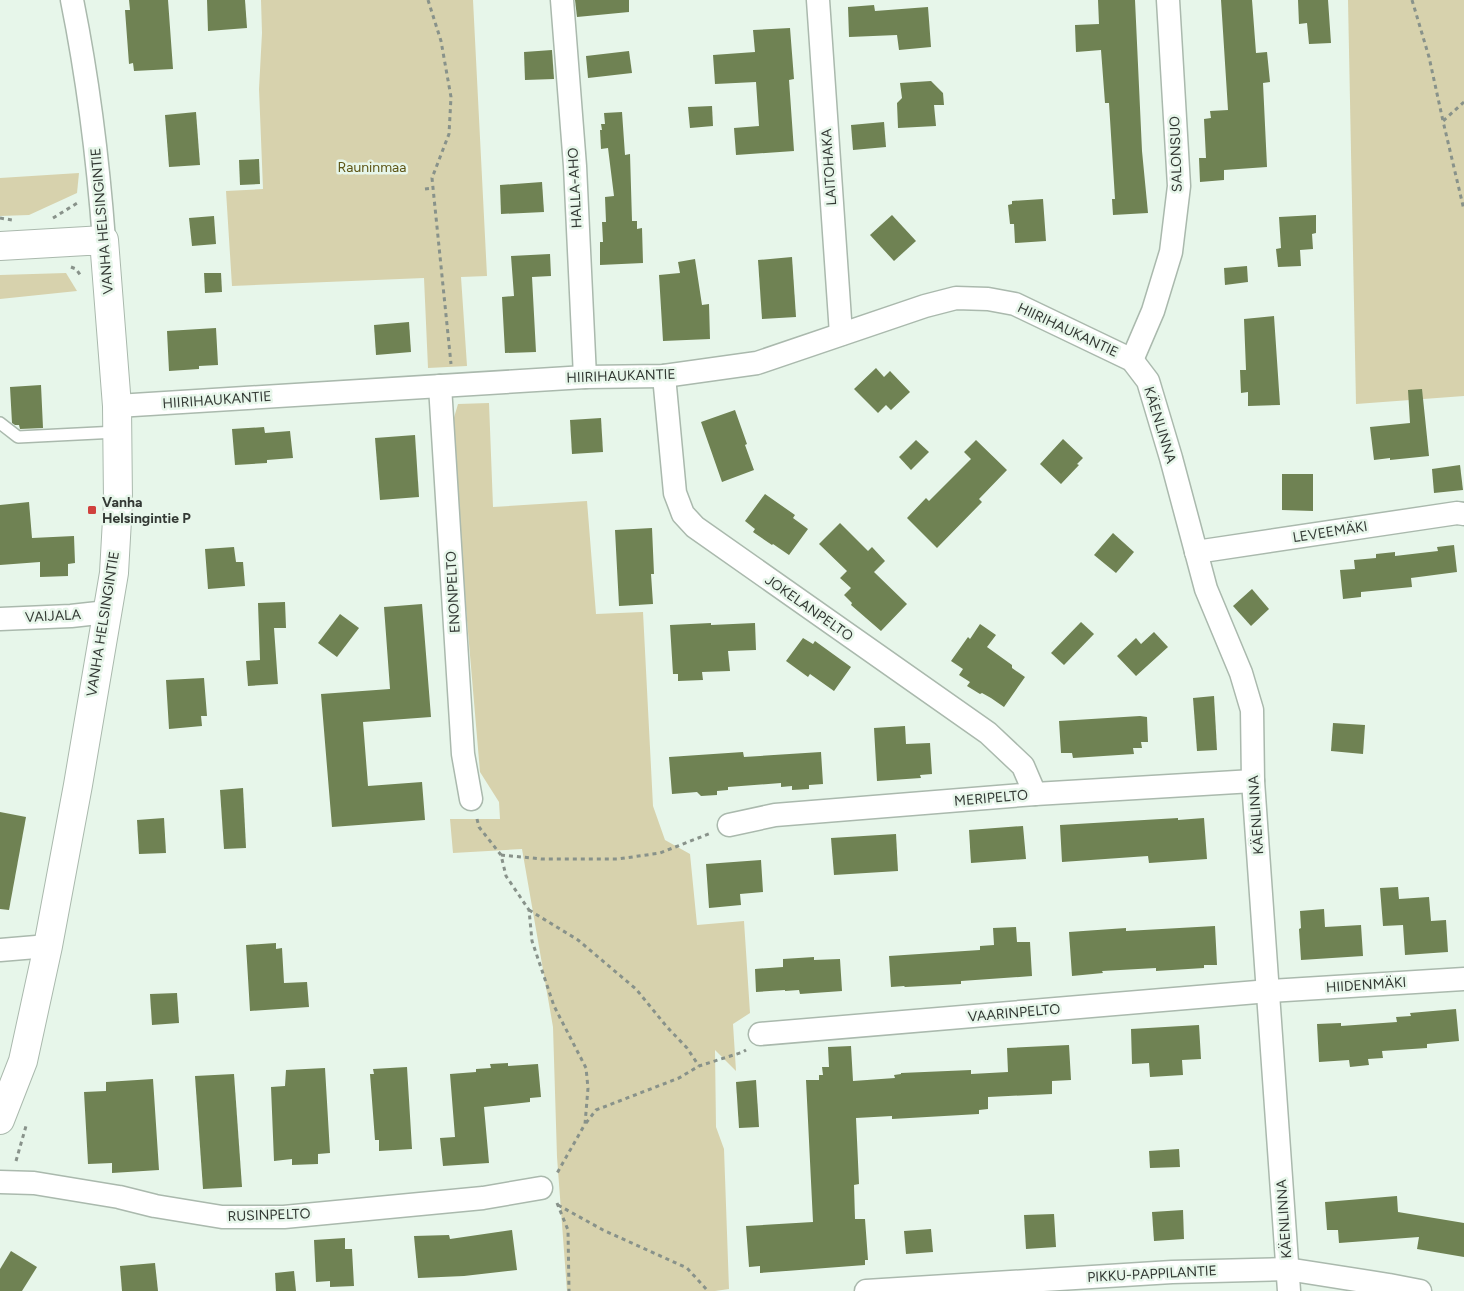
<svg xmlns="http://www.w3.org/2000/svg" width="1464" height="1291" font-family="Figtree,sans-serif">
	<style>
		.green { fill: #d7d2ad }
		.building { fill: #6f8253 }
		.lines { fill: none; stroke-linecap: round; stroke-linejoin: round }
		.lane-casing { stroke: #aab9ad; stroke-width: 14 }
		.street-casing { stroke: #aab9ad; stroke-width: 25 }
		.secondary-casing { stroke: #aab9ad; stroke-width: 30 }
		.path { stroke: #88928a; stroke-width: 3; stroke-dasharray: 4 4; stroke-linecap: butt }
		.lane { stroke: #fff; stroke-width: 11 }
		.street { stroke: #fff; stroke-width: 22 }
		.secondary { stroke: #fff; stroke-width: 28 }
		.poi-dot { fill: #d0413d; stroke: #e7f6ea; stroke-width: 2 }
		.labels { text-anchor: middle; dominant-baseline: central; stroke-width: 5; stroke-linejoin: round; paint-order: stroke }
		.street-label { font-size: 14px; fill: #333934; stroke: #e7f6ea }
		.park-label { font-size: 14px; fill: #5d5516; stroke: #e7f6ea }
		.poi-label { font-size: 14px; font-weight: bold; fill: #333934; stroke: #e7f6ea; text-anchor: start }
	</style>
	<rect width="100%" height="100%" fill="#e7f6ea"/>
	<g class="green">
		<polygon points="261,0 473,0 487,276 461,277 467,366 428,368 424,278 232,286 226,191 263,189 259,89 262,33"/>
		<polygon points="1348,0 1464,0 1464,396 1356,404"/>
		<polygon points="79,173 77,193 29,215 0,216 0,178"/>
		<polygon points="66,273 77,291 0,299 0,275"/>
		<polygon points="489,403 493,507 587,501 596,614 643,612 653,806 665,840 690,854 697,925 744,921 750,1013 733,1024 736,1071 715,1050 716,1127 724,1149 729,1289 715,1291 567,1291 557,1157 553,1027 522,849 453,853 450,819 500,819 499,802 480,772 464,585 453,421 458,404"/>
	</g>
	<g class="building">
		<polygon points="129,0 168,0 173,69 134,71 133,63 129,64 125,10 130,10"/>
		<polygon points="207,0 245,0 247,28 208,31"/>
		<polygon points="575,0 629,0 629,12 577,17"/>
		<polygon points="1098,0 1135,0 1142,151 1148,213 1113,215 1112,199 1115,199 1109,103 1105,103 1101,50 1076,52 1075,25 1099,24"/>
		<polygon points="1221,0 1252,0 1256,53 1267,52 1270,82 1263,83 1267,167 1224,170 1224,180 1200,182 1199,158 1206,158 1204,119 1211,118 1210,111 1228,110"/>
		<polygon points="1298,0 1328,0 1331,43 1309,44 1307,23 1299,24"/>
		<polygon points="874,5 875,11 928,7 931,47 899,50 897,35 849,37 848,7"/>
		<polygon points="790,28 794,79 789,80 794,151 736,155 734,128 759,126 756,82 715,84 713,55 755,52 753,30"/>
		<polygon points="552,50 554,79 525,80 524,52"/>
		<polygon points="629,51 632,73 588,78 586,56"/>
		<polygon points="931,81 943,93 944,105 934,105 936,126 898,128 897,103 902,98 900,83"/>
		<polygon points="712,106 713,126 690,128 688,107"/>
		<polygon points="196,112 200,165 169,167 165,115"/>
		<polygon points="622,112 625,155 630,154 632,221 637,221 637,229 642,228 643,263 600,265 600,242 603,242 602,222 606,222 605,197 614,196 608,148 601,149 600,130 602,130 601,124 605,124 604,113"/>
		<polygon points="884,122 886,147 853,150 851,125"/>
		<polygon points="259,159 260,184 240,185 239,160"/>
		<polygon points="542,182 544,212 501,214 500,185"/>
		<polygon points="1043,199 1046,241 1015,243 1014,224 1010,224 1008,205 1012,204 1012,201"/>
		<polygon points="892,215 916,241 894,261 870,235"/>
		<polygon points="1316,215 1316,233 1312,234 1313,249 1300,250 1301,266 1278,267 1276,249 1281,248 1279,217"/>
		<polygon points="214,216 216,244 192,246 189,218"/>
		<polygon points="550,254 551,276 532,277 536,352 505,353 502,297 514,296 511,256"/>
		<polygon points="792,257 796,317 762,319 758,260"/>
		<polygon points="695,259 702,305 709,304 710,339 663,341 659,275 680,273 678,262"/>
		<polygon points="1247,266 1248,282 1225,285 1224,268"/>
		<polygon points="204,273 221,273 222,292 205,293"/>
		<polygon points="1274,316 1280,405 1248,406 1248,392 1241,393 1240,370 1246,370 1244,319"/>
		<polygon points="409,322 411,352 376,355 374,325"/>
		<polygon points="216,328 218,365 199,366 199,369 169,371 167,331"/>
		<polygon points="876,368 884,377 890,371 910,392 891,410 886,405 878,413 854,389"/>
		<polygon points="41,385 43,428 20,429 19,425 15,425 12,423 10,387"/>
		<polygon points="1422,389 1429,456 1390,460 1390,458 1374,460 1370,427 1410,423 1408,390"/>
		<polygon points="735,410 747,444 745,445 754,470 722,482 701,422"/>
		<polygon points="601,418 603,452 572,454 570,420"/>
		<polygon points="264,427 265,433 290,431 293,458 267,460 267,463 235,465 232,429"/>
		<polygon points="415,435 419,497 380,500 375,438"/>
		<polygon points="1063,439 1083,458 1077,464 1079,465 1061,484 1040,464"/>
		<polygon points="916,440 929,452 911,470 899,457"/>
		<polygon points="976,440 1007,470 979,499 982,502 937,548 907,518 926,498 929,501 971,459 964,452"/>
		<polygon points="1460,465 1463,490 1434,493 1432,469"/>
		<polygon points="1282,474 1313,474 1313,511 1282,510"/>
		<polygon points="765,494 795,515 793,518 808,529 789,555 773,544 772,545 753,532 755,529 745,521"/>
		<polygon points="29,502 32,538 74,536 75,563 68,564 68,576 40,577 40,562 0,565 0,505"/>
		<polygon points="840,523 868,551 872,547 885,561 874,572 907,604 881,631 851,605 852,603 844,595 851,588 840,578 847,571 819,544"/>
		<polygon points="652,528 654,574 651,574 653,604 619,606 615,530"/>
		<polygon points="1113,533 1134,552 1116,573 1094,555"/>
		<polygon points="1454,545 1457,572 1411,578 1412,587 1361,592 1361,597 1343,599 1340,570 1355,569 1354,560 1376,558 1376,554 1395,552 1395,556 1438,551 1437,547"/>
		<polygon points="234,547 236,562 243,562 245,586 208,589 205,549"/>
		<polygon points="1252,589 1269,609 1251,626 1233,606"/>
		<polygon points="285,602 286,628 274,628 278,684 248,686 246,661 260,660 258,603"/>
		<polygon points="422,604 431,717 363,722 368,786 422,782 425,820 332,827 321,694 390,689 384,607"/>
		<polygon points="340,614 359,628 337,657 318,643"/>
		<polygon points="1081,622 1094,634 1064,665 1051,653"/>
		<polygon points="711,623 711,625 755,623 756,650 728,651 730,671 702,672 703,680 678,681 678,674 673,674 670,625"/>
		<polygon points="980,624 996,635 987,647 1012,665 1012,668 1025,677 1004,707 991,698 982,693 980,694 967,686 970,682 959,675 963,669 951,661 968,637 970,639"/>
		<polygon points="1154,632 1168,647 1136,676 1117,656 1136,638 1141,644"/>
		<polygon points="803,638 813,644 815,641 851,667 834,691 810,674 808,677 786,661"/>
		<polygon points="204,678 207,716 201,716 202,726 169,729 166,680"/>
		<polygon points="1214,696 1217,750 1197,751 1193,698"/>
		<polygon points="1140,716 1147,717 1148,742 1141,742 1142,748 1133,748 1134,754 1073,758 1072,753 1061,753 1059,721"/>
		<polygon points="1333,723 1365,725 1363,754 1331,751"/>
		<polygon points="905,726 906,744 930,743 932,774 920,775 921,778 877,781 874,728"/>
		<polygon points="743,752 744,757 821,752 823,784 809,785 809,789 792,790 792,786 781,787 781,783 728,787 728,790 717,791 717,795 701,796 697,792 672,794 669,757"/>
		<polygon points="243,788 246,848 224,849 220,790"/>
		<polygon points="0,812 26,817 9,910 0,909"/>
		<polygon points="164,818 166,853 139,854 137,820"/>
		<polygon points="1178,818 1178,820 1204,818 1207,859 1149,863 1148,856 1062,862 1060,825"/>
		<polygon points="1023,826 1026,859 971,863 969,830"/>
		<polygon points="896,834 898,871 834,875 831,838"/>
		<polygon points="761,860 763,892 740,894 741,905 709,908 706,864"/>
		<polygon points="1398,887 1399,899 1429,897 1431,921 1446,920 1448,952 1405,955 1403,925 1383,926 1380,888"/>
		<polygon points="1324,909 1325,927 1361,925 1363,956 1301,960 1299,929 1301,928 1300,911"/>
		<polygon points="1215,926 1217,965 1204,965 1204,968 1156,971 1156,968 1102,971 1103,973 1072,976 1069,932 1126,928 1126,931"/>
		<polygon points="1016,927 1017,942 1030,942 1032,976 961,981 961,984 905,987 904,986 891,987 889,956 980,950 980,946 994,945 993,928"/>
		<polygon points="276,943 276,949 282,948 284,983 307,982 309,1007 250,1011 246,945"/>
		<polygon points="814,957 814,960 840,959 842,991 800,994 799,990 785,991 785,990 756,992 755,969 783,967 783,959"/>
		<polygon points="177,993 179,1023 152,1025 150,994"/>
		<polygon points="1456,1009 1459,1041 1427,1044 1427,1048 1382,1051 1383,1058 1368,1059 1369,1065 1350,1067 1349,1060 1319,1062 1317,1024 1341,1023 1341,1026 1397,1022 1396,1017 1411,1016 1410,1013"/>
		<polygon points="1199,1025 1201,1059 1182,1060 1183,1075 1150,1077 1149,1063 1132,1064 1131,1029"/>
		<polygon points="1069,1045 1071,1080 1052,1081 1052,1094 988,1097 988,1109 979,1110 979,1114 892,1119 892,1116 856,1118 859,1184 854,1185 855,1219 865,1219 868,1260 865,1260 865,1265 760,1273 760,1266 749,1267 746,1226 813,1222 806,1080 819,1080 819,1075 823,1075 822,1067 829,1067 828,1047 851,1046 853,1081 895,1078 894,1075 901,1074 901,1073 971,1070 971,1074 1008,1072 1007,1048"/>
		<polygon points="508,1063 508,1066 538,1064 541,1097 530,1098 530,1102 484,1107 489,1163 443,1166 440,1138 455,1137 450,1074 476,1072 476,1069 491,1068 490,1064"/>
		<polygon points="407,1067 412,1149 379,1151 379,1140 375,1140 370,1074 374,1074 373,1069"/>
		<polygon points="325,1068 330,1153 318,1154 318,1164 292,1165 292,1159 274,1161 271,1087 285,1086 286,1070"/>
		<polygon points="234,1074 242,1187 203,1189 195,1076"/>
		<polygon points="153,1079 159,1170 112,1173 112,1163 88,1164 84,1092 106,1091 106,1082"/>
		<polygon points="756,1080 759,1127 739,1128 736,1082"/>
		<polygon points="1179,1149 1180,1167 1150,1168 1149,1151"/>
		<polygon points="1397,1196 1398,1212 1464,1223 1464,1257 1417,1249 1419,1237 1339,1243 1338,1230 1327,1230 1325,1202"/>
		<polygon points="1183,1210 1184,1239 1154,1241 1152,1212"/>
		<polygon points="1054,1214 1056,1247 1026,1249 1024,1215"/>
		<polygon points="931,1229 933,1252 906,1254 904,1231"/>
		<polygon points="512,1230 517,1270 464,1276 418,1278 414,1236 449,1235 450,1239"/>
		<polygon points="345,1238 345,1249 352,1249 354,1286 330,1287 330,1281 316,1282 314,1240"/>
		<polygon points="11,1251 37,1267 22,1291 0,1291 0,1269"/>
		<polygon points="155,1263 158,1291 122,1291 120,1266"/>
		<polygon points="294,1271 296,1291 276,1291 275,1273"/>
	</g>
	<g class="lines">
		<g class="lane-casing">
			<polyline id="lane" points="0,423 18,437 117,432"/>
		</g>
		<g class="street-casing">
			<g id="street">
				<path d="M72,0C88,79 98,160 104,240"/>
				<polyline points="562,0 575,166 585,377"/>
				<polyline points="818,0 841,334"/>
				<polyline points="1132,360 1153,311 1171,252 1179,186 1168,0"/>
				<polyline points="664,376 675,493 683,514 695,527 988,733 1023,766 1035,794"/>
				<polyline points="440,386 463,754 471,799"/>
				<polyline points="117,406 585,377 664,376 757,363 925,306 956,298 988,299 1015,304 1132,360 1148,381 1171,458 1206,589 1241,673 1252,710 1253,781 1289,1291"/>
				<polyline points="1196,552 1457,513 1464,514"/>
				<polyline points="0,619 71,616 107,612"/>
				<polyline points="729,825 775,815 1035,794 1253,781"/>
				<polyline points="0,950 48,946"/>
				<polyline points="760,1034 1269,991 1464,979"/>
				<polyline points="0,1182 34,1183 119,1197 155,1206 222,1217 284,1217 483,1198 541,1188"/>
				<polyline points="866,1291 1172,1272 1287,1269 1389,1285 1420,1291"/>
			</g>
		</g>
		<g class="secondary-casing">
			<polyline id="secondary" points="0,246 104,240 117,406 118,502 114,573 78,785 48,946 23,1061 0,1120"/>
		</g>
		<g class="path">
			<polyline points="428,0 441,41 451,97 449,134 432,178 451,364"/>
			<polyline points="1412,0 1429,57 1443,121"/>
			<polyline points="1464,102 1443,121 1464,210"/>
			<polyline points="425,189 433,188"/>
			<polyline points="0,218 12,220"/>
			<polyline points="53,218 79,202"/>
			<polyline points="71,267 76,269 81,276"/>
			<polyline points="477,819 479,827 501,855 506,876 529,910 532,941 554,1006 586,1068 588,1088 585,1124 556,1175"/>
			<polyline points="501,855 542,859 618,859 660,853 711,833"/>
			<polyline points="529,910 578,940 636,989 667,1027 687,1048 699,1066"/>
			<polyline points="586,1123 596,1110 679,1078 699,1066 743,1052 746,1050"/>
			<polyline points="16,1161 26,1126"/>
			<polyline points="557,1203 568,1230 569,1291"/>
			<polyline points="558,1205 603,1230 687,1268 708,1291"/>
		</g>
		<use href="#lane" class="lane"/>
		<use href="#street" class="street"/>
		<use href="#secondary" class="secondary"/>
	</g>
	<rect class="poi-dot" x="87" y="505" width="10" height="10" rx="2.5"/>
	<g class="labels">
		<g class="street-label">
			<text transform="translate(1176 154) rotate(-92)">SALONSUO</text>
			<text transform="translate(829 167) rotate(-94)">LAITOHAKA</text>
			<text transform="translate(575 188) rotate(-93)">HALLA-AHO</text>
			<text transform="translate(102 221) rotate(-95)">VANHA HELSINGINTIE</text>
			<text transform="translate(1068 330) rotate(25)">HIIRIHAUKANTIE</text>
			<text transform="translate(621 376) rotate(-2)">HIIRIHAUKANTIE</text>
			<text transform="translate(217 400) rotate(-4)">HIIRIHAUKANTIE</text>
			<text transform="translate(1160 425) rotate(73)">KÄENLINNA</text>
			<text transform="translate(1330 532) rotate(-9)">LEVEEMÄKI</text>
			<text transform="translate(453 592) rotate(-93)">ENONPELTO</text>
			<text transform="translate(809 608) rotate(35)">JOKELANPELTO</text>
			<text transform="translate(53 616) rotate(-3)">VAIJALA</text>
			<text transform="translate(103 624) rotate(-81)">VANHA HELSINGINTIE</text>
			<text transform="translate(991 798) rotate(-5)">MERIPELTO</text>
			<text transform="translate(1256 815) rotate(-94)">KÄENLINNA</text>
			<text transform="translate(1366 985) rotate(-4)">HIIDENMÄKI</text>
			<text transform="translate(1014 1013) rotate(-5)">VAARINPELTO</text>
			<text transform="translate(269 1215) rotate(-2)">RUSINPELTO</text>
			<text transform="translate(1284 1219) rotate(-94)">KÄENLINNA</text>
			<text transform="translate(1152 1274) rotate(-3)">PIKKU-PAPPILANTIE</text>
		</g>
		<g class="park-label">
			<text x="372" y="167">Rauninmaa</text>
		</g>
		<g class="poi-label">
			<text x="102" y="502">Vanha<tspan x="102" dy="16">Helsingintie P</tspan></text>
		</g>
	</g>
</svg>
